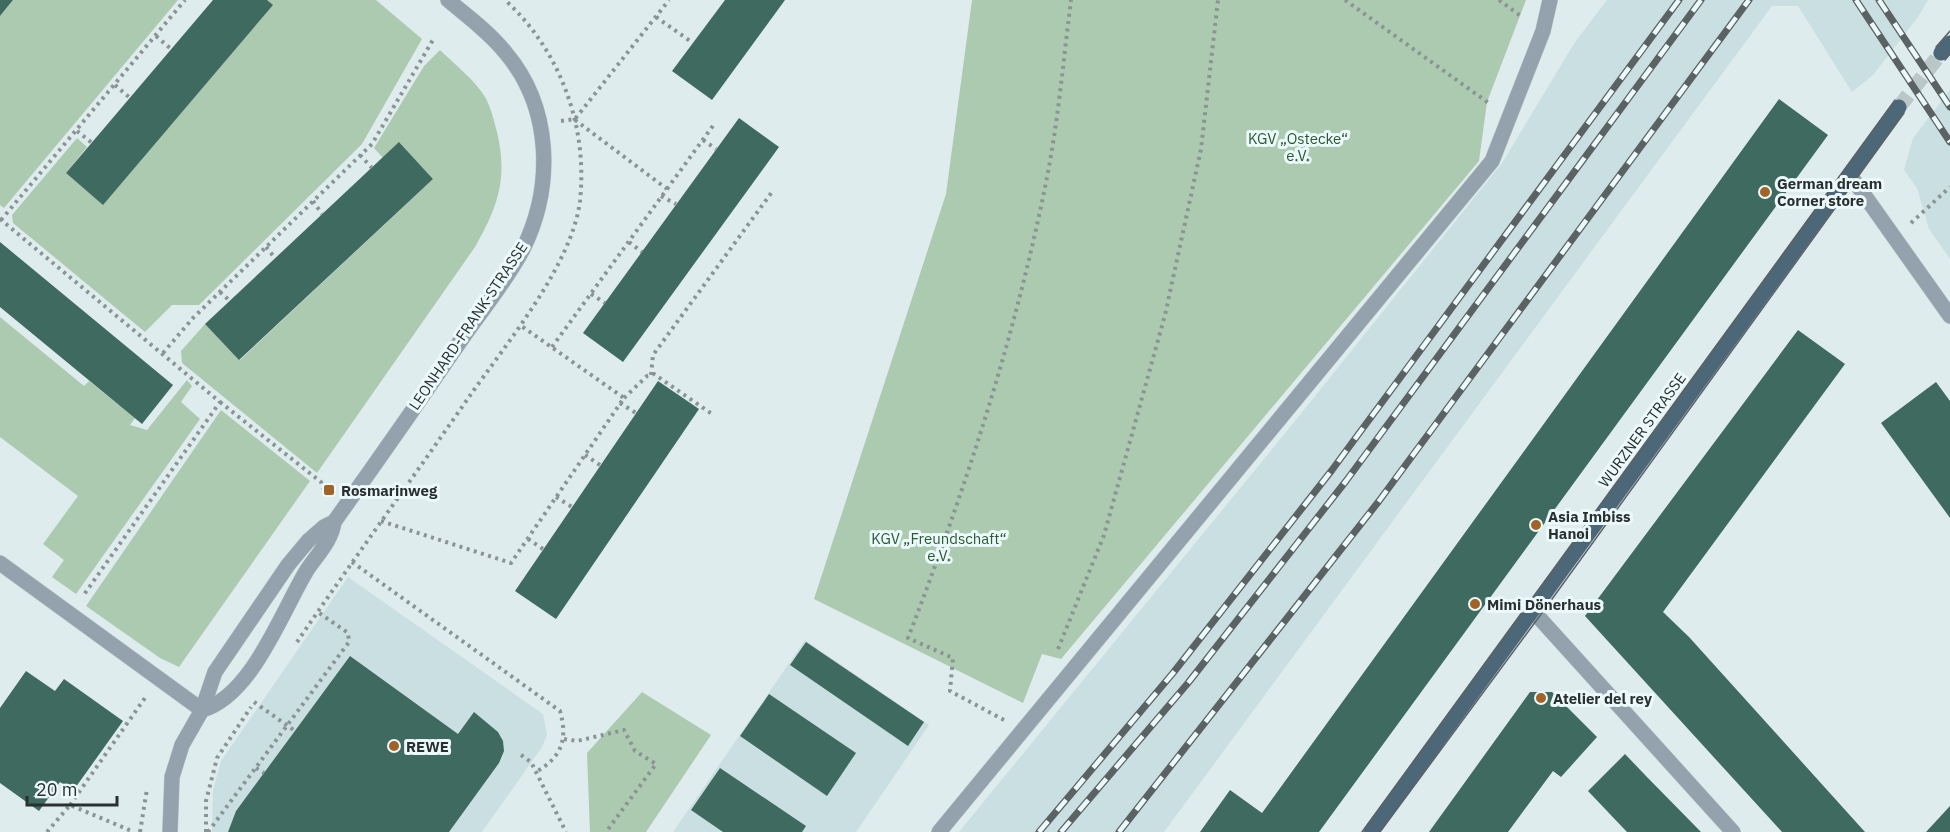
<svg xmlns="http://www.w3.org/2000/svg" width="1950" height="832" font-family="'IBM Plex Sans',sans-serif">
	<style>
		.built { fill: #cadfe2 }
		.green { fill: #accab0 }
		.building { fill: #3f6a60 }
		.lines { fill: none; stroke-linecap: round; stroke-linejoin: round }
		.major-tunnel { stroke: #bbc6c7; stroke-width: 15; stroke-dasharray: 15 8; stroke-linecap: butt }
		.minor-casing { stroke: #becacb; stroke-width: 16 }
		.major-casing { stroke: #becacb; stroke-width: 16 }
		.path { stroke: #8b9495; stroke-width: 4; stroke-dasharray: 3 4.5; stroke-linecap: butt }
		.minor { stroke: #93a2ac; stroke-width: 15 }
		.major { stroke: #4b6778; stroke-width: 15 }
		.tram { stroke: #5b6263; stroke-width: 1.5 }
		.rail-casing { stroke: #5b6263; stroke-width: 7 }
		.rail { stroke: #ecf9fb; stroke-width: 4.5; stroke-dasharray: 14; stroke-linecap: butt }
		.poi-dot { fill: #a16328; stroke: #ecf9fb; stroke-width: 2 }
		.labels { text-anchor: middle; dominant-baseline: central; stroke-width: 6; stroke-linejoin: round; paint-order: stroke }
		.park-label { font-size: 15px; fill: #2b5934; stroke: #ecf9fb }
		.poi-label { font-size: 15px; font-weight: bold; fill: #2a2f30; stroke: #ecf9fb; text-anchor: start }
		.street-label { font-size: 15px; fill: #2a2f30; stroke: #ecf9fb }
	</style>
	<rect width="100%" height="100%" fill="#dfeced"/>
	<g class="built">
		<polygon points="1607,0 1928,0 1918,17 1873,75 1852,92 1798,6 1772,6 1164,832 959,832 1291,426 1502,163 1575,42"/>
		<polygon points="1950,90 1950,259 1929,229 1917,188 1904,170 1913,138"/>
		<polygon points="348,577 543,714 547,735 542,747 482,832 212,832 213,790 221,761"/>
		<polygon points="805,640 929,725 856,832 673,832"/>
	</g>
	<g class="green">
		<polygon points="13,0 178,0 4,208 0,205 0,16"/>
		<polygon points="267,0 376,0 422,39 362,144 199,305 172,305 145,332 13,223 12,215 77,138 87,147 66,173 103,204 272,5"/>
		<polygon points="972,0 1526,0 1487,102 1479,161 1061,659 1042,654 1023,703 814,599 946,194"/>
		<path d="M440,50C454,64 475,80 485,97C491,107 494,121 497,132C508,178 498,207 475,247L317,473L182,363L181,351L205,324L240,360L433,179L400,143L383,158L374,148L424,66Z"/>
		<polygon points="0,317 84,386 89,381 135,418 130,425 147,430 187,380 192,386 181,402 200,419 76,594 52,577 64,560 43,544 78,496 0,437"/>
		<polygon points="221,410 310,481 179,667 160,658 86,606"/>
		<polygon points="642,692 711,735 646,832 590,832 587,753"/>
	</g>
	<g class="building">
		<polygon points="0,0 13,0 0,16"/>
		<polygon points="213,0 267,0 273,5 103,205 66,173"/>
		<polygon points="725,0 785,0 712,100 672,71"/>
		<polygon points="1779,99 1828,135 1319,832 1200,832 1230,790 1262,813"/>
		<polygon points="739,118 779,147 623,362 583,333"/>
		<polygon points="399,142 433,179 239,360 205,324"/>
		<polygon points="0,242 173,385 142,424 0,307"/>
		<polygon points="1798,330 1845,364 1663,612 1689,637 1865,832 1782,832 1585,616"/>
		<polygon points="658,381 699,409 556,619 515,591"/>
		<polygon points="1936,382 1950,401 1950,518 1881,423"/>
		<polygon points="806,642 924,722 908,746 790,665"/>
		<polygon points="350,656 458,734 474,712 498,732 503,741 504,751 499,763 449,832 228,832 236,811"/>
		<polygon points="26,671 55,691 64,679 123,721 73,791 60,782 39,811 0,783 0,708"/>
		<polygon points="1530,692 1552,692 1597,737 1561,777 1553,771 1508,832 1429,832"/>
		<polygon points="769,694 856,753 827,796 740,736"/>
		<polygon points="1625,754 1646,776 1701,832 1627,832 1588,791"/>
		<polygon points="720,768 806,826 802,832 723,832 691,810"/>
		<polygon points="1950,806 1950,832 1926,832"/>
	</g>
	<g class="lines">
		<polyline class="major-tunnel" points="1899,107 1941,53"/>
		<g class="minor-casing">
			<g id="minor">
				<polyline points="1850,175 1950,316"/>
				<polyline points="0,563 202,710"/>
				<polyline points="1533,611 1733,832"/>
				<path d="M202,710C252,696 282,611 307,570C317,555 332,540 334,522C376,463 418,403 459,343C480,312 506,282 523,249C554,186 552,107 505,52C489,32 467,16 448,0"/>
				<polyline points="170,832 172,777 182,745 202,710 215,672 288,565 308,541 324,527 334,522"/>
				<polyline points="939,832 1492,161 1543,31 1550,0"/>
			</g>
		</g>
		<g class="major-casing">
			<g id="major">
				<polyline points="1941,53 1950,43"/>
				<polyline points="1371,832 1899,107"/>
			</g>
		</g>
		<g class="path">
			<polyline points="1345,0 1490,104"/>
			<polyline points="1499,0 1522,17"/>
			<polyline points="656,17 693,43"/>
			<polyline points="156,36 171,49"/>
			<polyline points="115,85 130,98"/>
			<polyline points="561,121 575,119 669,0"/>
			<polyline points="77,131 92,143"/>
			<polyline points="703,140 716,149"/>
			<polyline points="360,155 372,168"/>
			<polyline points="667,189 715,123"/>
			<polyline points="661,196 676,204"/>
			<polyline points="313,201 322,214"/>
			<polyline points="0,219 220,402 83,596"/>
			<polyline points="1,220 185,0"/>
			<polyline points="1911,223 1950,187"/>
			<polyline points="629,242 642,252"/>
			<polyline points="266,247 275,258"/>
			<polyline points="220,292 230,301"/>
			<polyline points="591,294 605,303"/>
			<polyline points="552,347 667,189 575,120"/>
			<polyline points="163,353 193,318 372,144 434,38"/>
			<polyline points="651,375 653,355 772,192"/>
			<polyline points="624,398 647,376 654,374 712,414"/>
			<polyline points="220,402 321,482 326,495"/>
			<polyline points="620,403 636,413"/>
			<polyline points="585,455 600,465"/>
			<polyline points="556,497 572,507"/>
			<polyline points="381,521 511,563 624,398 520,325"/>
			<polyline points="528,539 543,549"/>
			<path d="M352,562L560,711C568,739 562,757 536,772"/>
			<path d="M297,642C353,560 412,479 469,397C506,344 572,265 580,201C588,126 560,50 505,0"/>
			<polyline points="1058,649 1104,535 1165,315 1201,149 1218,0"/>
			<polyline points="254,702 295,731"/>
			<path d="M1004,720L950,691L953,658L908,638C967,485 1018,328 1049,167C1059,112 1064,55 1071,0"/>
			<polyline points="564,739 577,741 624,730 635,751 656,764 606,832"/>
			<polyline points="521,755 531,762 566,832"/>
			<polyline points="256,768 264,773"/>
			<polyline points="70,805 147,695"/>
			<polyline points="47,832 70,805 134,832"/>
			<polyline points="140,832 147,789"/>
			<polyline points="206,832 206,801 217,758 251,707"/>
			<polyline points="208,832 349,642 348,633 318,612"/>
		</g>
		<use href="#minor" class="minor"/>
		<use href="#major" class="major"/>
		<g class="tram">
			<polyline points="1936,47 1950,31"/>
			<polyline points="1945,60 1950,54"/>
			<polyline points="1362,832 1895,100"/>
			<polyline points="1380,832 1539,617 1904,113"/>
		</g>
		<g class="rail-casing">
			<g id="rail">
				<polyline points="1856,0 1950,142"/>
				<polyline points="1879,0 1950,107"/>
				<polyline points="1039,832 1173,673 1332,470 1679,0"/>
				<polyline points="1061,832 1188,683 1346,481 1701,0"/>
				<polyline points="1119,832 1379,501 1749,0"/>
			</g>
		</g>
		<use href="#rail" class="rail"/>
	</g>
	<g class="poi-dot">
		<circle cx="1765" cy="192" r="6"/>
		<rect x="323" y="484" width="12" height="12" rx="3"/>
		<circle cx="1536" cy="525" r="6"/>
		<circle cx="1475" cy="604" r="6"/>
		<circle cx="1541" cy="698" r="6"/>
		<circle cx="394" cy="746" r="6"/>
	</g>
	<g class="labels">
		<g class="park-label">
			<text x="1298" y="138">KGV „Ostecke“<tspan x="1298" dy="17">e.V.</tspan></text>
			<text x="939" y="538">KGV „Freundschaft“<tspan x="939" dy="17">e.V.</tspan></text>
		</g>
		<g class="poi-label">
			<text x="1777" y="183">German dream<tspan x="1777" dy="17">Corner store</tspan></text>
			<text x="341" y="490">Rosmarinweg</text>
			<text x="1548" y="516">Asia Imbiss<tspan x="1548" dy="17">Hanoi</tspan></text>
			<text x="1487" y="604">Mimi Dönerhaus</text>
			<text x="1553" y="698">Atelier del rey</text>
			<text x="406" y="746">REWE</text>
		</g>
		<g class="street-label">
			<text transform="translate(468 326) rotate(-56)">LEONHARD-FRANK-STRASSE</text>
			<text transform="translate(1642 430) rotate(-54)">WURZNER STRASSE</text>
		</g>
	</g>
	<path d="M27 796v9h90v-9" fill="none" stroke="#2a2f30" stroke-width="3"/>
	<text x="36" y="796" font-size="18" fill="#2a2f30" stroke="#ecf9fb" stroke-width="4.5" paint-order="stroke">20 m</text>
</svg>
